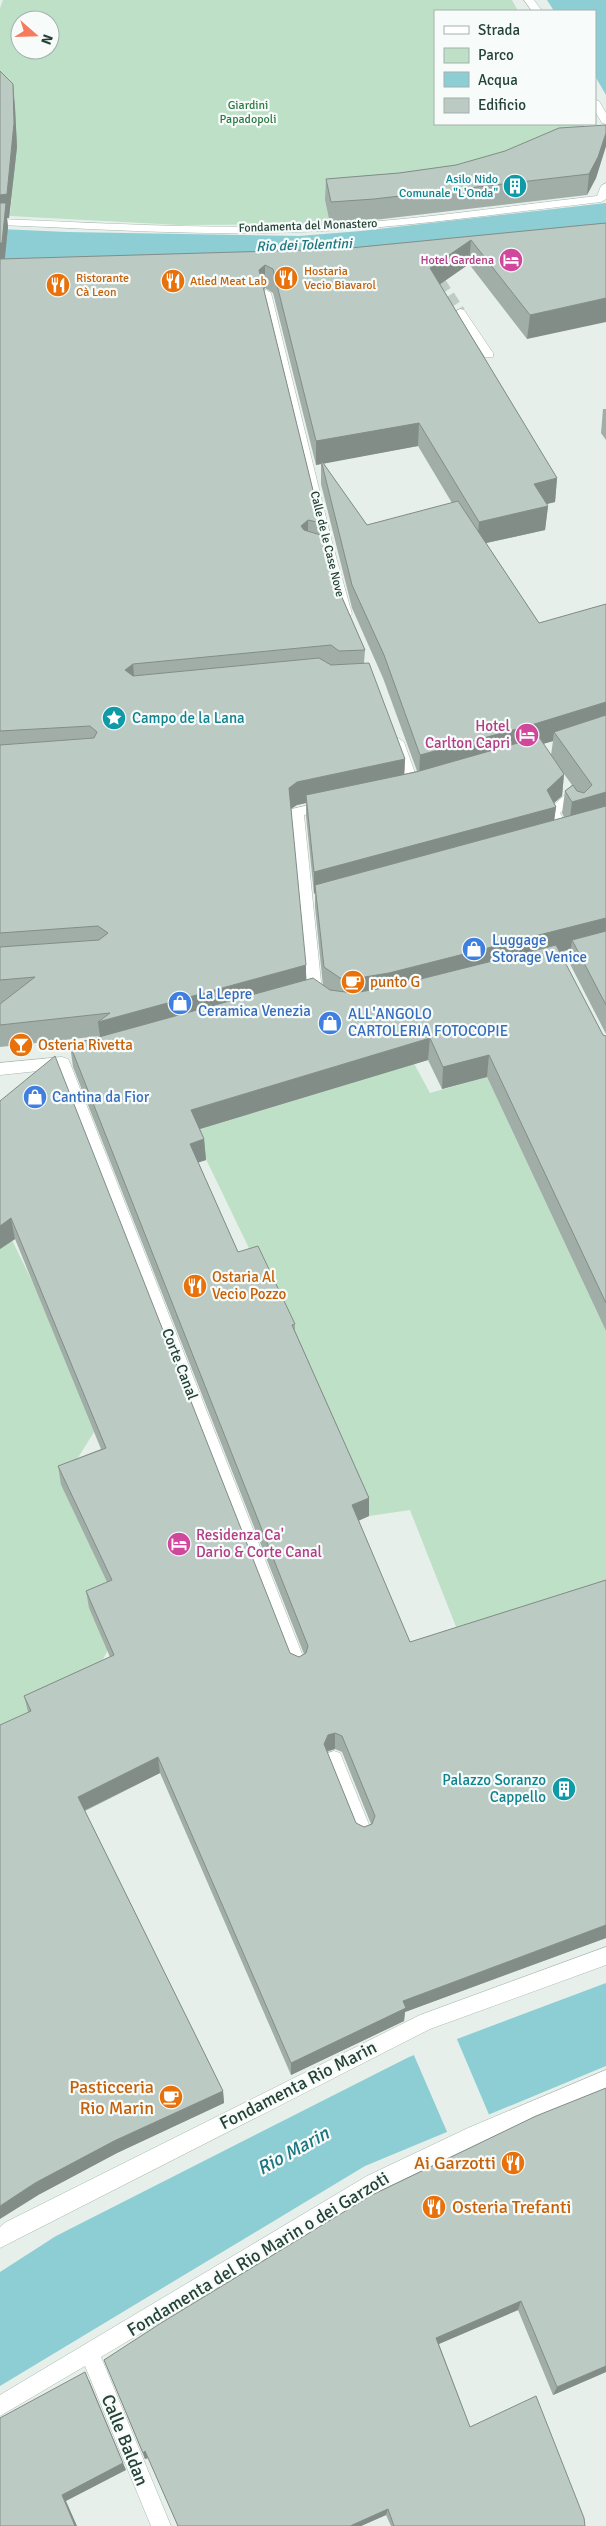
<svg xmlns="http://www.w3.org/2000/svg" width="606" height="2526" font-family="Signika,sans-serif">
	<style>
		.green { fill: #bee0c6; fill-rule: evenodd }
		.water { fill: #8dced5 }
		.pier { fill: #e6efea }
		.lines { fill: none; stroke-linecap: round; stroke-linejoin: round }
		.street-tunnel { stroke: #bfccc6; stroke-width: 11; stroke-dasharray: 11 5.5; stroke-linecap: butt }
		.street-casing { stroke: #a8b8b1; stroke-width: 1 }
		.street { fill: #fff; fill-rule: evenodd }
		.wall { fill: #a1aea8; fill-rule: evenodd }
		.shaded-wall { fill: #838d88 }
		.building { fill: #bbcac3; stroke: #838d88; fill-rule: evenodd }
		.labels { text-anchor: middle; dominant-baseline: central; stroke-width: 4.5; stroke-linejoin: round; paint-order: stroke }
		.far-park-label { font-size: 12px; fill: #2c7b46; stroke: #f7fbf9 }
		.far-culture-label { font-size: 12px; fill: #0d838f; stroke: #f7fbf9; text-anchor: end }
		.far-street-label { font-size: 12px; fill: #244238; stroke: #f7fbf9 }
		.far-hotel-label { font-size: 12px; fill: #b23c85; stroke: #f7fbf9; text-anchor: end }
		.far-food-label { font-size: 12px; fill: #c56008; stroke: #f7fbf9; text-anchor: start }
		.far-water-label { font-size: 14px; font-style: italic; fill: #1b7681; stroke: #f7fbf9 }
		.culture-label { font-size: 15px; fill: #0d838f; stroke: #f7fbf9; text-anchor: start }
		.hotel-label { font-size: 15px; fill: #b23c85; stroke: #f7fbf9; text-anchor: end }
		.shop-label { font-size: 15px; fill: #366cbe; stroke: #f7fbf9; text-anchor: start }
		.food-label { font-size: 15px; fill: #c56008; stroke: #f7fbf9; text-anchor: start }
		.street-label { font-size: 15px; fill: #244238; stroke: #f7fbf9 }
		.near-street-label { font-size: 18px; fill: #244238; stroke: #f7fbf9 }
		.near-food-label { font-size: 18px; fill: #c56008; stroke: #f7fbf9; text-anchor: end }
		.near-water-label { font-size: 19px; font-style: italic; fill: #1b7681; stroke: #f7fbf9 }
	</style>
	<rect width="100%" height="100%" fill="#e6efea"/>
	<g class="green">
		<path d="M3,0H512L518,11H435V124H583L586,130L567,148L326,200L331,224L180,225L10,216L14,170L15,108L0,93V8ZM20,20H50V50H20Z"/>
		<polygon points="398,1034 430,1093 487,1077 606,1331 606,1597 462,1642 410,1510 369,1516 258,1267 190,1126 254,1113 352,1083"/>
		<polygon points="7,1230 34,1285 94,1432 61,1485 115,1598 107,1652 88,1685 0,1735 0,1236"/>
	</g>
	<g class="water">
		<polygon points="547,0 606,0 606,95 595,76 595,11 554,11"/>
		<polygon points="606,203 606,236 344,260 0,261 0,229 67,232 299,236 361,231"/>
		<polygon points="606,1983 606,2066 365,2166 0,2386 0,2272 56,2236 409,2057"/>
	</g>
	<polygon class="pier" points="456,2037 490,2117 448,2134 413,2053"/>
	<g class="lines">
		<polyline class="street-tunnel" points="431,268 460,312"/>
		<g class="street-casing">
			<g id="street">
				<polygon points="524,0 534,0 542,11 532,11"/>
				<polygon points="595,100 599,101 606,113 606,124 602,123 595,111"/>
				<path d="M606,183V199L601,202C501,213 400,229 299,232C200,236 100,229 0,225V219C100,223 199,229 299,226C399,223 498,207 597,196L601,186Z"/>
				<polygon points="266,290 271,293 333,546 352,614 346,618 340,614 321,546 261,293"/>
				<polygon points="460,309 464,310 493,353 493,357 485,357 455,312"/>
				<polygon points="398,738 404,742 420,787 419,790 409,790 408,787 392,742"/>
				<polygon points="571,792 577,797 560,813 571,832 564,837 559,835 546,812 566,794"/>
				<polygon points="326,801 333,806 331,809 304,815 322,992 315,997 308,992 290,812 292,809"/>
				<polygon points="606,941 606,951 544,967 537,962 544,957"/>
				<polygon points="62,1057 68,1059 70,1063 306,1664 304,1669 298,1672 292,1669 290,1664 57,1069 0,1075 0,1063"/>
				<polygon points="334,1751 340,1753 372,1832 369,1838 363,1840 357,1838 325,1759 328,1753"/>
				<polygon points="606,1947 606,1965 430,2029 0,2248 0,2227 6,2222 420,2015"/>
				<polygon points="606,2070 606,2088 482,2142 381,2190 101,2357 171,2526 151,2526 85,2366 0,2416 0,2395 367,2176 468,2128"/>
			</g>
		</g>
		<use href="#street" class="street"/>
	</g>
	<g class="wall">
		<path d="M0,71L13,84L15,108L17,147L9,218H7L8,227L5,259L340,249L606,223L527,339L469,264L440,284L557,478L555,502L546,504L548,506L545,530L486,543L539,623L606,604V1034L569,962L571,949L559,952L603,1035L606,1036V1331L487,1077L442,1089L428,1060L200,1129L204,1139L206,1160L198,1162L238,1252L295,1324V1331L369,1498V1516L358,1521L410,1642L606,1580V1938L405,2012L404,2021L291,2075L160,1773L85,1811L223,2091L224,2103L117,2153L40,2194L28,1712L24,1696L110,1657L89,1608L86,1591L107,1582L61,1485L58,1466L101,1449L15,1239L0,1249V1101L290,1653L299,1657L304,1654L73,1067L70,1045L100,1036L0,1047V1004L2,1003H0ZM265,288L273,293L316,465L321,464V484L352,608L383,678L417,771L404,774L405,759L364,663L365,650L337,586L321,535V523L264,290ZM418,446L452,503L367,525L323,463ZM553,741L551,755L543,744ZM564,774L572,785L565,791L562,813L564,817L554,820L556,807L554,803L562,796ZM306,803V816L314,894L315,893V907L323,986L306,980L291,809L297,805ZM335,1749L342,1752L371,1824L364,1827L356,1823L327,1752Z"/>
		<polygon points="606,146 596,178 587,195 374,220 330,223 325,200 326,179 399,173"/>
		<polygon points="603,409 606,409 606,440 601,433"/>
		<polygon points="536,2116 606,2372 553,2395 518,2310 439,2344 470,2427 585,2526 391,2526 386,2515 361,2526 178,2526 148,2458 145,2459 104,2360"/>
	</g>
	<g class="shaded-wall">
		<polygon points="13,84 15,108 17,147 9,218 7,218 8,227 4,266 0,268 0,195"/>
		<polygon points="606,133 606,146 596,178 587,195 589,174"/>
		<polygon points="471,240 469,264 429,292 430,268"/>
		<polygon points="265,265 265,288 259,293 259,270"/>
		<polygon points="606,298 606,322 527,339 530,315"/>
		<polygon points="419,423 418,446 322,464 321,460 321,464 316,465 316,441"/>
		<polygon points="557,478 555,502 531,508 534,484"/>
		<polygon points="548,506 545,530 477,545 479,522"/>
		<polygon points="308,520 308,543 301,526"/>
		<polygon points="133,664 135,687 125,670"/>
		<polygon points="606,702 606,720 554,732 553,741 525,749 419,778 420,755"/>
		<polygon points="405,759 404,782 306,795 306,803 297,805 289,810 289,788 297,782"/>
		<polygon points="564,774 562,796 547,809 556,807 553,829 315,885 315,893 314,894 314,872 547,790"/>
		<polygon points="606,792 606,811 569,825 572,802"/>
		<polygon points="606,918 606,940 572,940 571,949 388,995 352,1001 352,979"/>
		<polygon points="306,965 306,988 101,1044 98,1022"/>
		<polygon points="430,1038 428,1060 193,1131 191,1110"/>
		<polygon points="489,1055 487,1077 442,1089 443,1067"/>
		<polygon points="204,1139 206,1160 191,1165 190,1144"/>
		<polygon points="11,1218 15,1239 0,1249 0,1226"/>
		<polygon points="369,1498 369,1516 351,1524 352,1505"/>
		<polygon points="335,1733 335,1749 327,1751 323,1760 324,1744 328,1735"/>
		<polygon points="158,1757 160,1773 81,1812 78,1797"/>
		<polygon points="606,1925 606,1938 405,2012 404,2021 291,2075 291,2063 403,2001"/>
		<polygon points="223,2091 224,2103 117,2153 40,2194 0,2219 0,2206 35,2183 114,2141"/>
		<polygon points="521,2301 518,2310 434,2346 436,2338"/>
		<polygon points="606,2366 606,2372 553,2395 557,2387"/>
		<polygon points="89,2380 126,2470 66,2501 77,2526 75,2526 62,2495"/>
		<polygon points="145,2451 148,2458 145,2459 143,2453"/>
		<polygon points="388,2509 386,2515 361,2526 350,2526"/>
	</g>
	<g class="building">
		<polygon points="0,71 13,84 14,123 7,194 0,195"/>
		<polygon points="606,125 606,133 598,157 589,174 374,199 331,202 326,179 399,173 456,165 505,151 559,128"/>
		<polygon points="0,203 6,203 2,243 0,243"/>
		<polygon points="606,223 606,298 530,315 471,240 430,268 557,478 534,484 548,506 479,522 419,423 316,441 273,269 265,265 259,270 321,523 308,520 301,526 304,530 324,536 337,586 365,650 339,651 331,645 133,664 125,670 133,676 319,658 331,665 369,663 405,759 297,782 289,788 306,965 98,1022 110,1013 0,1025 0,1004 35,977 0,980 0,947 99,940 108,933 98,926 0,933 0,745 94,738 97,732 90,726 0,731 0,259 340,249"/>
		<polygon points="321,460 367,525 458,501 539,623 606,604 606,702 528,726 420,755 384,655 352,585"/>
		<polygon points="606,715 606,792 572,802 565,791 573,785 577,791 584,793 592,785 554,732"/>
		<polygon points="539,737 564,774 547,790 556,807 314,872 306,795 416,772"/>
		<polygon points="606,806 606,918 389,973 352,979 340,978 324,967 315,885"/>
		<polygon points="606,931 606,1005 572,940"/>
		<path d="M556,945L603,1035L606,1036V1303L489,1055L443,1067L430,1038L191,1110L204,1139L190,1144L238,1252L258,1246L295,1324L292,1325L369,1498L352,1505L410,1642L606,1580V1925L403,2001L406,2008L291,2063L158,1757L78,1797L223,2091L114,2141L35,2183L0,2206V1725L31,1711L24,1696L114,1655L86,1591L112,1580L58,1466L106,1448L11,1218L0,1226V1101L55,1056L290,1653L299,1657L306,1653L308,1646L70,1045L313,978L330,990L353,993L389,987ZM335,1733L342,1736L375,1816L372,1824L364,1827L356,1823L324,1744L328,1735Z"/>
		<polygon points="606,2088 606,2366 557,2387 521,2301 436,2338 470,2427 536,2396 584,2518 585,2526 394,2526 388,2509 350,2526 178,2526 145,2451 143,2453 104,2360 161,2323 370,2196 536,2116"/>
		<polygon points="85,2372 123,2463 62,2495 75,2526 0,2526 0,2418"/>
	</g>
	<defs>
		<g id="building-disc" transform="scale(1.25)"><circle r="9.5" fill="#0f9aa8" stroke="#f7fbf9"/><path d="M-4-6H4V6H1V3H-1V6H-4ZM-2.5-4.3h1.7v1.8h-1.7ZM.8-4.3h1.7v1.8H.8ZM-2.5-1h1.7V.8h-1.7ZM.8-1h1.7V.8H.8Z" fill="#fff"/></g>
		<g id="hotel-disc" transform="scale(1.25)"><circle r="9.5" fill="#d1479c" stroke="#f7fbf9"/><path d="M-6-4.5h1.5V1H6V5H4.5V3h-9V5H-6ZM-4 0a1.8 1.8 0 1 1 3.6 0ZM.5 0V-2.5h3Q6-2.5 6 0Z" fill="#fff"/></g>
		<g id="restaurant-disc" transform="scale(1.25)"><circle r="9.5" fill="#e8710a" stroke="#f7fbf9"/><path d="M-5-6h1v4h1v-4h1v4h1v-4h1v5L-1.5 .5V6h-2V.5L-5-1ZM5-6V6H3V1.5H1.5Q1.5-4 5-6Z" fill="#fff"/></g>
		<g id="sight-disc" transform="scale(1.25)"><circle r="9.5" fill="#0f9aa8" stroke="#f7fbf9"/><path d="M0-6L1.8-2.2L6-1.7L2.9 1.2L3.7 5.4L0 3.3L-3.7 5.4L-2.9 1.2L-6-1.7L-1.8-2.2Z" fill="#fff"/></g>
		<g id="shop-disc" transform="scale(1.25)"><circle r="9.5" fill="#3f7fe0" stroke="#f7fbf9"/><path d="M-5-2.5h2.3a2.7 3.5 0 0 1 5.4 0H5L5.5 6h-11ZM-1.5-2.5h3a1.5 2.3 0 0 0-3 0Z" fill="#fff"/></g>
		<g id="cafe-disc" transform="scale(1.25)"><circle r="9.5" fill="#e8710a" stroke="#f7fbf9"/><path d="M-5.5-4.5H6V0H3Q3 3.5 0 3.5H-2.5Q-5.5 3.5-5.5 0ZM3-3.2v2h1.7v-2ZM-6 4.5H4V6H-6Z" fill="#fff"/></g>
		<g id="bar-disc" transform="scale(1.25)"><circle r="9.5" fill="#e8710a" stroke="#f7fbf9"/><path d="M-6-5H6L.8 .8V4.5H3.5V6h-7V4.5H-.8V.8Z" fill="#fff"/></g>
	</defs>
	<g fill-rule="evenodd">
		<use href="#building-disc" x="515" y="186"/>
		<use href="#hotel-disc" x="511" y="260"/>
		<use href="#restaurant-disc" x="286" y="278"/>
		<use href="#restaurant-disc" x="173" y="281"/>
		<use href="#restaurant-disc" x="58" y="285"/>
		<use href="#sight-disc" x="114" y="718"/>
		<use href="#hotel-disc" x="527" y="735"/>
		<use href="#shop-disc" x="474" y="949"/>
		<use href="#cafe-disc" x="353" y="982"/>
		<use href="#shop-disc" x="180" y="1003"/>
		<use href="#shop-disc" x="330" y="1023"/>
		<use href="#bar-disc" x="21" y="1045"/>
		<use href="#shop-disc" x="35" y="1097"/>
		<use href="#restaurant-disc" x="195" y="1286"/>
		<use href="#hotel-disc" x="179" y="1544"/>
		<use href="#building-disc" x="564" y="1789"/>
		<use href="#cafe-disc" x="171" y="2097"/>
		<use href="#restaurant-disc" x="513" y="2163"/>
		<use href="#restaurant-disc" x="434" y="2207"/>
	</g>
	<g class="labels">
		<g class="far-park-label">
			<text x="248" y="105">Giardini<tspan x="248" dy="14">Papadopoli</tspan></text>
		</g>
		<g class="far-culture-label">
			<text x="498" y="179">Asilo Nido<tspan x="498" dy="14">Comunale "L'Onda"</tspan></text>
		</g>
		<g class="far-street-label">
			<text transform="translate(308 226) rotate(-2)">Fondamenta del Monastero</text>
			<text transform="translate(327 544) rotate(76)">Calle de le Case Nove</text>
		</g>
		<g class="far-hotel-label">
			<text x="494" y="260">Hotel Gardena</text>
		</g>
		<g class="far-food-label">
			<text x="304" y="271">Hostaria<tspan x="304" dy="14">Vecio Biavarol</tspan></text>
			<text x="76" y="278">Ristorante<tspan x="76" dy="14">Cà Leon</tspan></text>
			<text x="190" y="281">Atled Meat Lab</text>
		</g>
		<g class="far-water-label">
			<text transform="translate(304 245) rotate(-2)">Rio dei Tolentini</text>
		</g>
		<g class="culture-label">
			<text x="132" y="718">Campo de la Lana</text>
			<text x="546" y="1780" text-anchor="end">Palazzo Soranzo<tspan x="546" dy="17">Cappello</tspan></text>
		</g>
		<g class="hotel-label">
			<text x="510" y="726">Hotel<tspan x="510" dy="17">Carlton Capri</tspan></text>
			<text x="196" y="1535" text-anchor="start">Residenza Ca'<tspan x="196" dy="17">Dario &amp; Corte Canal</tspan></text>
		</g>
		<g class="shop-label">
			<text x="492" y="940">Luggage<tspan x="492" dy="17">Storage Venice</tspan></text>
			<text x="198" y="994">La Lepre<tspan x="198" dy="17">Ceramica Venezia</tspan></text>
			<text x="348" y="1014">ALL'ANGOLO<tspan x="348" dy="17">CARTOLERIA FOTOCOPIE</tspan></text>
			<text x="52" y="1097">Cantina da Fior</text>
		</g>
		<g class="food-label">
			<text x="370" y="982">punto G</text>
			<text x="38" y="1045">Osteria Rivetta</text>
			<text x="212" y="1277">Ostaria Al<tspan x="212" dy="17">Vecio Pozzo</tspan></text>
		</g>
		<g class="street-label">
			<text transform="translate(180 1364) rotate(69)">Corte Canal</text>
		</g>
		<g class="near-street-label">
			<text transform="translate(298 2085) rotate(-27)">Fondamenta Rio Marin</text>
			<text transform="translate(258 2254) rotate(-31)">Fondamenta del Rio Marin o dei Garzoti</text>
			<text transform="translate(125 2440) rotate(68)">Calle Baldan</text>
		</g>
		<g class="near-food-label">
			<text x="154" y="2087">Pasticceria<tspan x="154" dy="21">Rio Marin</tspan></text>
			<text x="496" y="2163">Ai Garzotti</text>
			<text x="452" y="2207" text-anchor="start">Osteria Trefanti</text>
		</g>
		<g class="near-water-label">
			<text transform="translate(293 2151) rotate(-29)">Rio Marin</text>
		</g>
	</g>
	<rect x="434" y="10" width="162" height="115" fill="#f7fbf9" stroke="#a3b1ac"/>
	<rect x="444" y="26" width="25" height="8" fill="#ffffff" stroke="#a3b1ac"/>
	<text x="478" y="35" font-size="15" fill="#244238">Strada</text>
	<rect x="444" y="48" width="25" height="15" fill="#bee0c6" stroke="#a3b1ac"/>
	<text x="478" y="60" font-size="15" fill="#244238">Parco</text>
	<rect x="444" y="72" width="25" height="15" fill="#8dced5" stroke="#a3b1ac"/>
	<text x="478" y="85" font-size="15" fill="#244238">Acqua</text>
	<rect x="444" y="98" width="25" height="15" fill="#bbcac3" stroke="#a3b1ac"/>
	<text x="478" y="110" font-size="15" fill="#244238">Edificio</text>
	<g transform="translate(35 35) rotate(110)"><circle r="24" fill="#f7fbf9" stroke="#a3b1ac"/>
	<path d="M0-4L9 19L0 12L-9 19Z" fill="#f67a5d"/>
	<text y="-8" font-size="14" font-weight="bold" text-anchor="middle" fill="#244238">N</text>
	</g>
</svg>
